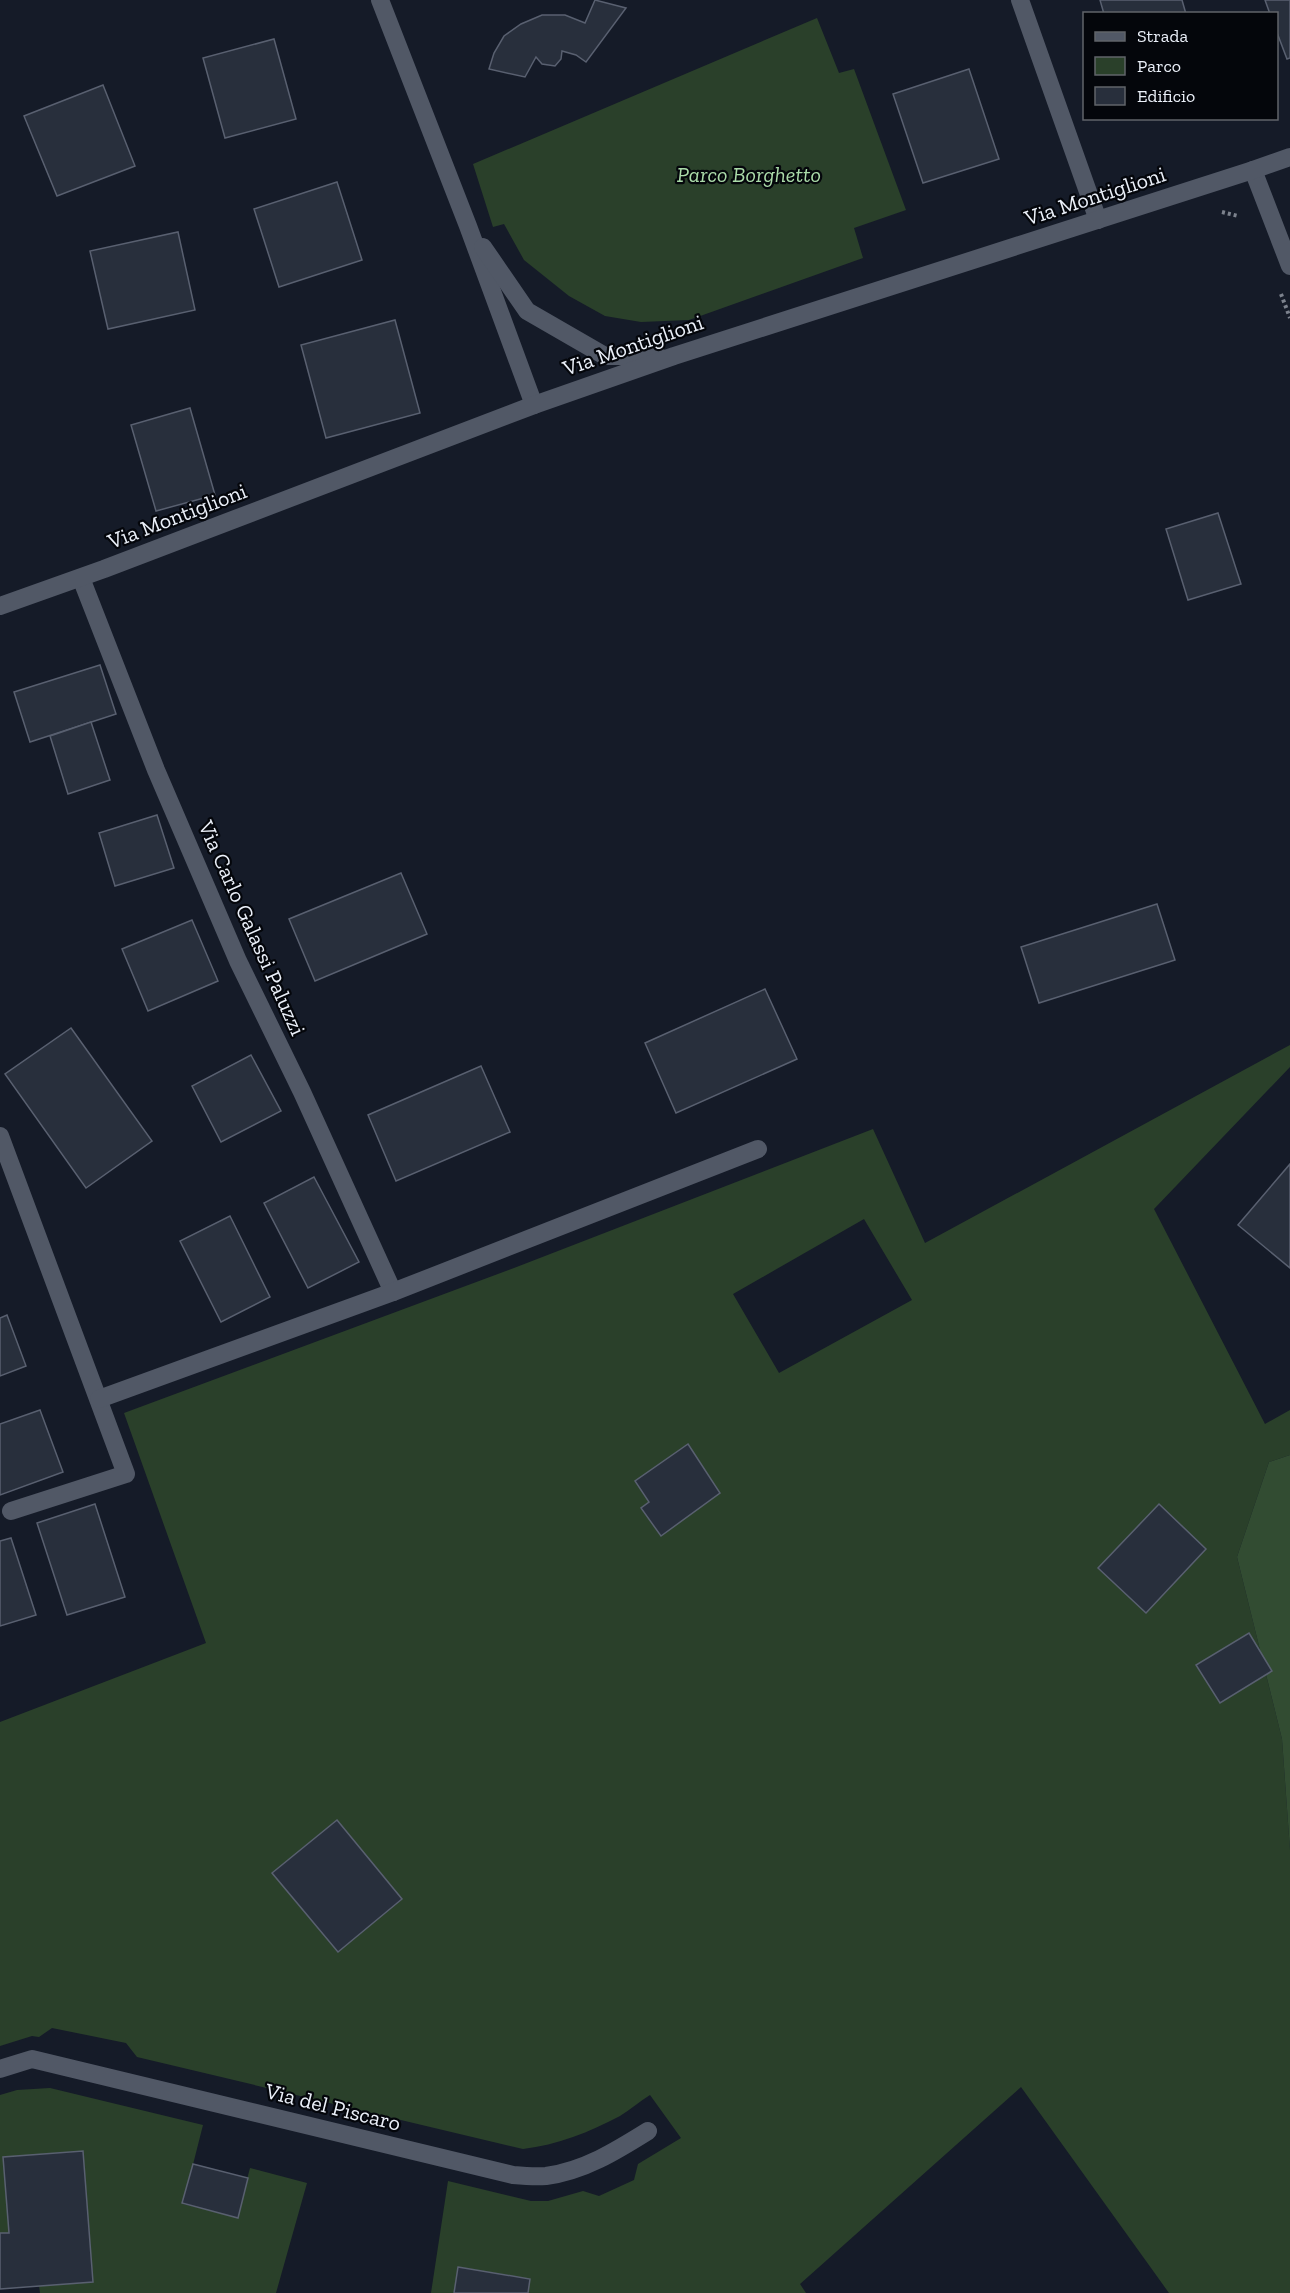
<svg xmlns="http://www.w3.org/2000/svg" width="1290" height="2293" font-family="'Zilla Slab',serif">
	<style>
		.green { fill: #2a402a; fill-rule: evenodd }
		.forest { fill: #324c32 }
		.building { fill: #282f3c; stroke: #596070; stroke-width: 1.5 }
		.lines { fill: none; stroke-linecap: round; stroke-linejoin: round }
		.path { stroke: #7c828d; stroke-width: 4; stroke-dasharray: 3 3; stroke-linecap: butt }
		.lane { stroke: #515866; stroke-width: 18 }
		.street { stroke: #515866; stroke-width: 18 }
		.labels { text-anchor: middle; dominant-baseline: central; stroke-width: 4.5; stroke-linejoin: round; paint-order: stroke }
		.park-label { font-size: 22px; font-style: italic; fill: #abdba9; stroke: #04060b }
		.street-label { font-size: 22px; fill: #ebf0f9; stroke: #04060b }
	</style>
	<rect width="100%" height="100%" fill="#151b28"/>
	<g class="green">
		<polygon points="817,18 839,73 854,69 906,210 854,228 863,258 689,320 641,322 605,316 569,296 524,260 504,224 493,227 473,164"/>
		<path d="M1290,1045V1067L1154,1209L1265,1424L1290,1410V1455L1269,1462L1237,1557L1282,1739L1290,1850V2293H1169L1021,2087L800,2284L806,2293H528L530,2279L459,2267L454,2293H431L448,2181L531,2201H548L583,2191L599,2196L634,2180L638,2164L681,2138L650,2095C640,2101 630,2110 620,2116C590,2132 557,2145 523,2149L137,2057L126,2043L52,2028L39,2037L32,2036L0,2046V1722L206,1643L124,1413L514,1268L873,1129L925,1243ZM864,1219L912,1300L779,1373L733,1294ZM635,1481L720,1493L641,1508L649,1502ZM337,1820L402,1899L338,1952L273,1873Z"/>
		<polygon points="50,2088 203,2125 183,2204 237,2217 250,2168 307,2183 276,2293 40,2293 39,2286 93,2282 83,2151 3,2157 9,2233 0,2233 0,2095 17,2090"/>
	</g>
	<polygon class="forest" points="1290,1455 1290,1850 1282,1739 1237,1557 1269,1462"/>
	<g class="building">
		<polygon points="595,0 626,8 586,62 576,55 562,51 561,59 555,66 542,64 536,57 525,77 489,69 494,53 504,36 521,24 542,15 565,15 585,23"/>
		<polygon points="1100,0 1182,0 1186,14 1104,14"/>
		<polygon points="1265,0 1290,0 1290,58 1287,59 1276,30 1276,14 1270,14"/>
		<polygon points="274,39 296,119 225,138 203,58"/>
		<polygon points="969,69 999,159 923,183 893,94"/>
		<polygon points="103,85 135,166 57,196 24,116"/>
		<polygon points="337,182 362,260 279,287 254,209"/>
		<polygon points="178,232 195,310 108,329 90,251"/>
		<polygon points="395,320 420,413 326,438 301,345"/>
		<polygon points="190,408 215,495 156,511 131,425"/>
		<polygon points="1218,513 1241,584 1188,600 1166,529"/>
		<polygon points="100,665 116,714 30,742 14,692"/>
		<polygon points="91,722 110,780 68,794 50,736"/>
		<polygon points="157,815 174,868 115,886 99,833"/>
		<polygon points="401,873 427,934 315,981 289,919"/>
		<polygon points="1157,904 1175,960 1039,1003 1021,947"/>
		<polygon points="192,920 218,981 148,1011 122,949"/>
		<polygon points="765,989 797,1059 676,1113 645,1043"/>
		<polygon points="71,1028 152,1141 86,1188 5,1074"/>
		<polygon points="251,1055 281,1111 221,1142 192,1086"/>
		<polygon points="481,1066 510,1132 396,1181 368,1115"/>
		<polygon points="1290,1164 1290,1268 1238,1225"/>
		<polygon points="314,1177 359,1262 308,1288 264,1203"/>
		<polygon points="230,1216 270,1297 221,1322 180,1241"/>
		<polygon points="7,1315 26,1366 0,1376 0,1318"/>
		<polygon points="40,1410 63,1472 0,1495 0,1424"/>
		<polygon points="688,1444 720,1493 661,1536 641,1508 649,1502 635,1481"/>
		<polygon points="95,1504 125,1597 67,1615 37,1523"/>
		<polygon points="1159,1504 1206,1549 1146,1613 1098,1568"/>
		<polygon points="11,1538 36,1615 0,1626 0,1541"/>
		<polygon points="1249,1633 1272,1671 1220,1703 1196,1665"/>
		<polygon points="337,1820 402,1899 338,1952 272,1873"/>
		<polygon points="83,2151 93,2282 0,2289 0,2233 9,2233 3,2157"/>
		<polygon points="193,2164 248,2178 238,2218 182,2203"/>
		<polygon points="458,2267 530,2279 528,2293 454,2293"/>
	</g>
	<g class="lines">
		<g class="path">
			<polyline points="1222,212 1238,216"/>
			<polyline points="1281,294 1290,318"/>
		</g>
		<g class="lane">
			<polyline points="1020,0 1098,220"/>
			<polyline points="1253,170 1290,266"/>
			<polyline points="81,578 156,770 238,961 302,1092 393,1292"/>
			<polyline points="0,1136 126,1474 11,1511"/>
			<polyline points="99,1399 393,1292 758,1149"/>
			<path d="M0,2069L32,2059L513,2175C524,2176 535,2177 546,2176C584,2171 616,2151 648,2131"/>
		</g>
		<g class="street">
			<polyline points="380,0 468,226 534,405"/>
			<polyline points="483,247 527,311 605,356 658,356"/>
			<polyline points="0,606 104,569 534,405 674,356 1253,170 1290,157"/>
		</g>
	</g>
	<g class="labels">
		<g class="park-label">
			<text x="749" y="174">Parco Borghetto</text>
		</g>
		<g class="street-label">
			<text transform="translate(1095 196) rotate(-18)">Via Montiglioni</text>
			<text transform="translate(633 345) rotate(-19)">Via Montiglioni</text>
			<text transform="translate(177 516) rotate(-21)">Via Montiglioni</text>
			<text transform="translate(252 928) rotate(66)">Via Carlo Galassi Paluzzi</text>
			<text transform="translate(333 2107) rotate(14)">Via del Piscaro</text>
		</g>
	</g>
	<rect x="1083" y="12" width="195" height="108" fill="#04060b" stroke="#60646a" stroke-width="1.5"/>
	<rect x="1095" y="32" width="30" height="9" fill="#515866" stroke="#60646a" stroke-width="1.5"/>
	<text x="1137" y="42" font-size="18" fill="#ebf0f9">Strada</text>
	<rect x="1095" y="57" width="30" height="18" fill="#2a402a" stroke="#60646a" stroke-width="1.5"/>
	<text x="1137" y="72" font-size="18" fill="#ebf0f9">Parco</text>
	<rect x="1095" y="87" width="30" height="18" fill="#282f3c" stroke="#60646a" stroke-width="1.5"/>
	<text x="1137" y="102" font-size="18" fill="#ebf0f9">Edificio</text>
</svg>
